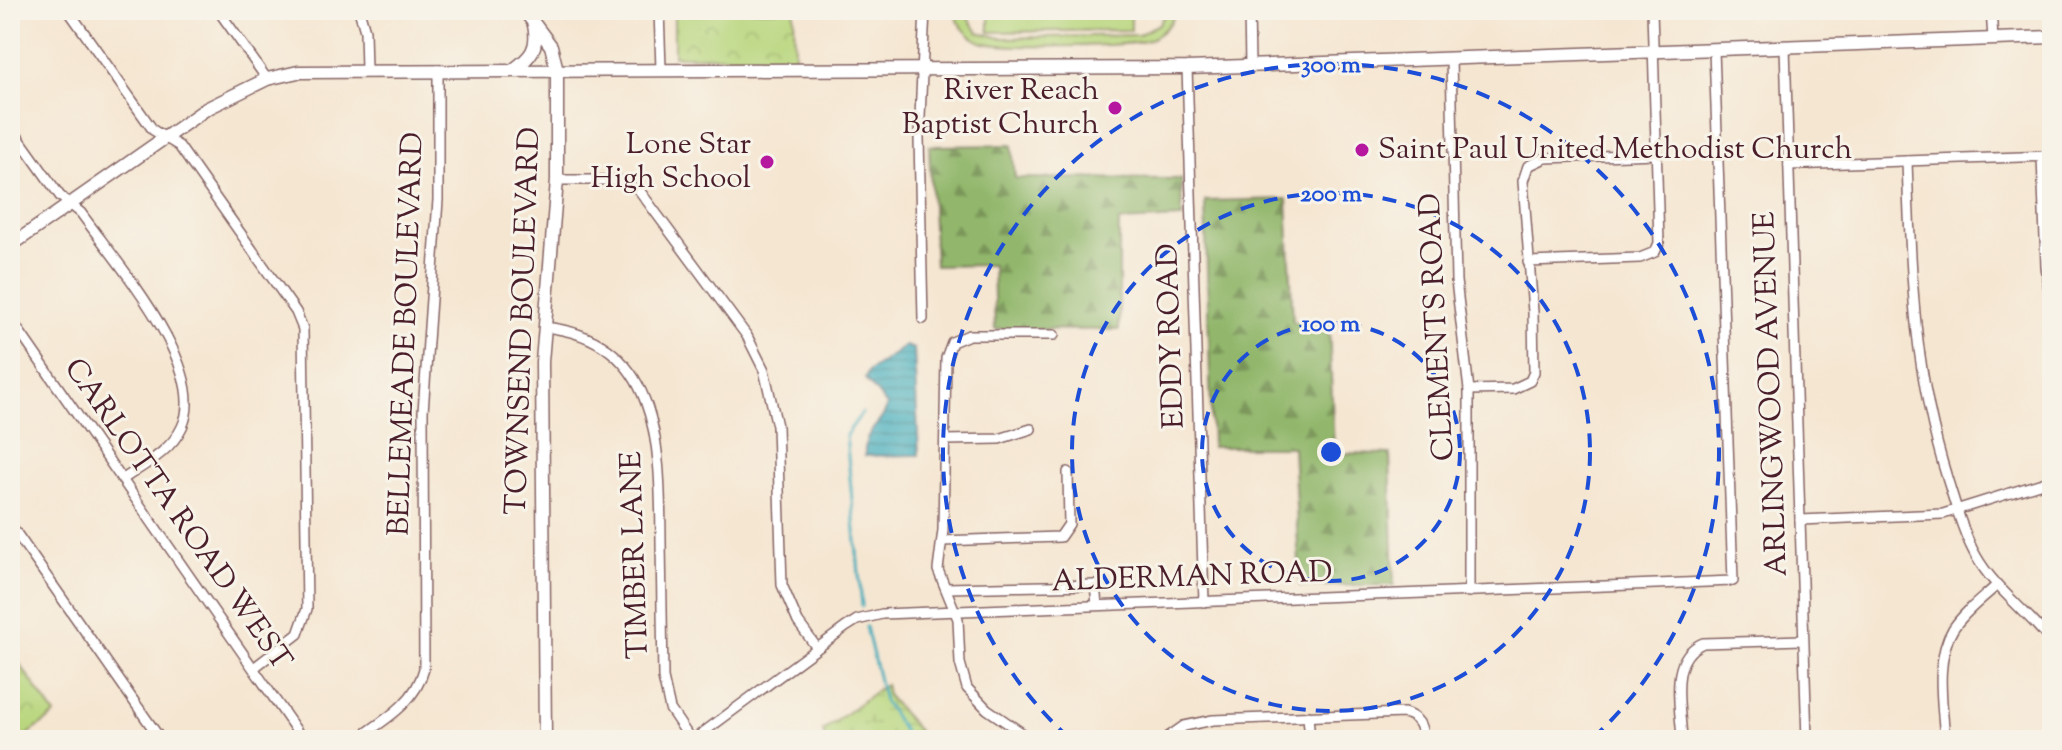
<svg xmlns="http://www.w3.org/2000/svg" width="2062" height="750" font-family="'Sorts Mill Goudy',serif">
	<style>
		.forest { fill: url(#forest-firs); stroke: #6e6b4c; stroke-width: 2 }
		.wetland { fill: url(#wetland-marsh); stroke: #817a54; stroke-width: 2 }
		.park { fill: url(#park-crowns); stroke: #817a54; stroke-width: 2 }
		.garden { fill: #b8d67d; stroke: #817a54; stroke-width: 2 }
		.water { fill: url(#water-rules); stroke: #446573; stroke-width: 2 }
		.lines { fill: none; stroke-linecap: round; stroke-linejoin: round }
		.stream { stroke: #3dabbb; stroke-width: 3 }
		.street-casing { stroke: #866565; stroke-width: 12 }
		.secondary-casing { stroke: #866565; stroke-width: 15 }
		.street { stroke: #fff; stroke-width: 9 }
		.secondary { stroke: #fff; stroke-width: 12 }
		.ring { fill: none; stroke: #1d4ed8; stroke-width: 4; stroke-dasharray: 14 10 }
		.poi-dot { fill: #b5179e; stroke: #f7f3e8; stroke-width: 3 }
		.labels { text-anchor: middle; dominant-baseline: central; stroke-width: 6; stroke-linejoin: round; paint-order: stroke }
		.poi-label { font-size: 30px; fill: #4a1f2b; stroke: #f7f3e8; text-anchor: end }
		.street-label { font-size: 30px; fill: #4a1f2b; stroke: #f7f3e8 }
		.centre { fill: #1d4ed8; stroke: #f7f3e8; stroke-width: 4 }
		.ring-label { font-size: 24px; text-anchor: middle; font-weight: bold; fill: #1d4ed8; stroke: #f7f3e8; stroke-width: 6; stroke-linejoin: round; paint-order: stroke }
	</style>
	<defs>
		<pattern id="forest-firs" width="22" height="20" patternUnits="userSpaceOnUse" patternTransform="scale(2)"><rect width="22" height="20" fill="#92b76c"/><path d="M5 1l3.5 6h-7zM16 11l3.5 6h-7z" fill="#799459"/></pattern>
		<pattern id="wetland-marsh" width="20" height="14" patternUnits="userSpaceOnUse" patternTransform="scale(2)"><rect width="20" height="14" fill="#b8d67d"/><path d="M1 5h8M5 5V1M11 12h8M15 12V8" fill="none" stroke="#a0b76c"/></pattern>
		<pattern id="park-crowns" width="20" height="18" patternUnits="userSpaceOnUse" patternTransform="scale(2)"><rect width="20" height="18" fill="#b8d67d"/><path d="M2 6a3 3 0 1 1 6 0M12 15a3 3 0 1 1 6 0" fill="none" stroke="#a0b76c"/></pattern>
		<pattern id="water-rules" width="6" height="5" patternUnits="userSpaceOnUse" patternTransform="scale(2)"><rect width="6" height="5" fill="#3dabbb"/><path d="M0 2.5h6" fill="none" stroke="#358b98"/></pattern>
	</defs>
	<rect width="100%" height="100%" fill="#f7f3e8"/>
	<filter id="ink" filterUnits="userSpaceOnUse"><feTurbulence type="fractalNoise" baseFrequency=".0125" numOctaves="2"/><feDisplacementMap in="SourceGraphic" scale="16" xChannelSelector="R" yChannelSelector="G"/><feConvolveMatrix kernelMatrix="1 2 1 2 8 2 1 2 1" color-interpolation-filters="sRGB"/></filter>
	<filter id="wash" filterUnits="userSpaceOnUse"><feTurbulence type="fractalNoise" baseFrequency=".006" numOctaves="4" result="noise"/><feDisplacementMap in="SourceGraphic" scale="32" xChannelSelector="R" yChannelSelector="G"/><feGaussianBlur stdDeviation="1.8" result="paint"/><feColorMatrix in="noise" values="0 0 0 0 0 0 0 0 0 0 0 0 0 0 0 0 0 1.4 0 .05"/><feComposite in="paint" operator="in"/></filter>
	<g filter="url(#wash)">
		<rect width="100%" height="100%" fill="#f5e6d1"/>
		<g class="forest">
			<polygon points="1012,145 1015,178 1181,179 1182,218 1119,221 1119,330 995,329 993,265 935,266 929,146"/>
			<polygon points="1287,199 1293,322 1329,323 1334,453 1390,454 1394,585 1300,586 1293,447 1212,447 1205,201"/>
		</g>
		<polygon class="wetland" points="885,684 887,695 926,740 826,740 823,731"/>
		<g class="park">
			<polygon points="674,10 794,10 795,57 674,56"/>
			<polygon points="10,650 55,715 20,740 10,740"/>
		</g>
		<g class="garden">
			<path d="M953,10H962L978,32L1001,38L1138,35L1159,24L1168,10H1177C1171,24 1162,34 1148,40C1129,47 999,49 981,42C967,36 958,24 953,10Z"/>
			<polygon points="989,10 1131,10 1131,30 989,32"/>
		</g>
		<path class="water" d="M905,346L914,349L919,455L865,456C863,427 883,427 887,405L865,379L868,372Z"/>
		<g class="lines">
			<g class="stream">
				<polyline points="862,413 846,435 862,606"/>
				<polyline points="866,627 884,701 909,740"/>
			</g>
		</g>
	</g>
	<g filter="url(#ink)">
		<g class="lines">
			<g class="street-casing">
				<g id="street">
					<polyline points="68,10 153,130 179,146 296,312 303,329 307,609 298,634 255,667"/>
					<polyline points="218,10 267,79"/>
					<polyline points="359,10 365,31 366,70"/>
					<polyline points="659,10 661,69"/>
					<polyline points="1249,10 1250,66"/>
					<polyline points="1991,10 1993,39"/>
					<polyline points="1785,47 1807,740"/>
					<polyline points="1451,59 1456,281 1469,390 1469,592"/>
					<polyline points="1187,68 1204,602"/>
					<path d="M10,126L60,196L81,213C115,261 210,368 182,427C171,451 144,465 123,479"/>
					<polyline points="2042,156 2046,266 2052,314"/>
					<path d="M1907,161C1911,277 1913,369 1948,481C1956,506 1963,533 1976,556C1995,590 2029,612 2052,643"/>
					<polyline points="1789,165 2052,156"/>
					<polyline points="557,180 619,180 639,190 747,336 764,370 777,426 782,585 798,622 817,648"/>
					<polyline points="1528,262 1640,258 1655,252 1659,243 1652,10"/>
					<polyline points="10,318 303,740"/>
					<polyline points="923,319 919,138 925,10"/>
					<path d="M544,327C662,339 660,449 661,542C662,587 662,633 663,678L670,709L691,740"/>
					<polyline points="1469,390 1513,389 1530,381 1534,372 1533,312 1523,181 1528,166 1545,158 1656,154"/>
					<polyline points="945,440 999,439 1031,429"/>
					<polyline points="1800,520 1943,514 2052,480"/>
					<polyline points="10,524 161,740"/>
					<polyline points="942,541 1060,537 1069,524 1068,472"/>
					<polyline points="946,588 1095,585 1097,605"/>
					<polyline points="1308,716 1310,740"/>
					<path d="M356,740C384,720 415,704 424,669L423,412L438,200V70"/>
					<polyline points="693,740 846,627 857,620 882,614 1733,581 1714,50"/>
					<polyline points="1032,740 987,709 967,688 960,663 958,619 938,570 943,530 946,358 952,342 969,335 1054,335"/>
					<path d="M1164,740L1184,726L1213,720L1404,713C1418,717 1423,725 1423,740"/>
					<path d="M1682,740C1681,708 1667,658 1703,643L1803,640"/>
					<path d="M1945,740C1943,706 1934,660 1953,629C1964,612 1982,599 1997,585"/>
				</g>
			</g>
			<g class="secondary-casing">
				<g id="secondary">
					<polyline points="524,10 551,46 557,70 557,180 542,362 545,740"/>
					<path d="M513,70C531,57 539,48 534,25"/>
					<polyline points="10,246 206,109 267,79 298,72 1187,68 2052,37"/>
				</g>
			</g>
			<use href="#street" class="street"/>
			<use href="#secondary" class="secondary"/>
		</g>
	</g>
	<g class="ring">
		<circle cx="1331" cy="452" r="129"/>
		<circle cx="1331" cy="452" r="259"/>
		<path d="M1069 738A388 388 0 1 1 1593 738"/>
	</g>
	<g class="poi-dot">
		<circle cx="1115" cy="108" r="8"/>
		<circle cx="1362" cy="150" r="8"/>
		<circle cx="767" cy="162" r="8"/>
	</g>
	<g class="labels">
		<g class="poi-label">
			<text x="1099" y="91">River Reach<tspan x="1099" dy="34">Baptist Church</tspan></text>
			<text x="751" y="145">Lone Star<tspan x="751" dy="34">High School</tspan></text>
			<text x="1378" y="150" text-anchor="start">Saint Paul United Methodist Church</text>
		</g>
		<g class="street-label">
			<text transform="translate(524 321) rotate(-88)">TOWNSEND BOULEVARD</text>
			<text transform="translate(1438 327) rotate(-93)">CLEMENTS ROAD</text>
			<text transform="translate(407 334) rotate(-88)">BELLEMEADE BOULEVARD</text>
			<text transform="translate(1172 336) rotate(-92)">EDDY ROAD</text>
			<text transform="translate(1772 394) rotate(-92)">ARLINGWOOD AVENUE</text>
			<text transform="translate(177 515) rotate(55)">CARLOTTA ROAD WEST</text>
			<text transform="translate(636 555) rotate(-92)">TIMBER LANE</text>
			<text transform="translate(1192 578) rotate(-2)">ALDERMAN ROAD</text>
		</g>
	</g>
	<circle cx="1331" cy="452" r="12" class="centre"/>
	<g class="ring-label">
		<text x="1331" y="72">300 m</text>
		<text x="1331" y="201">200 m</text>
		<text x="1331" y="331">100 m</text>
	</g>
	<rect width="2062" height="750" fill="none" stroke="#f7f3e8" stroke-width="40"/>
</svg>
